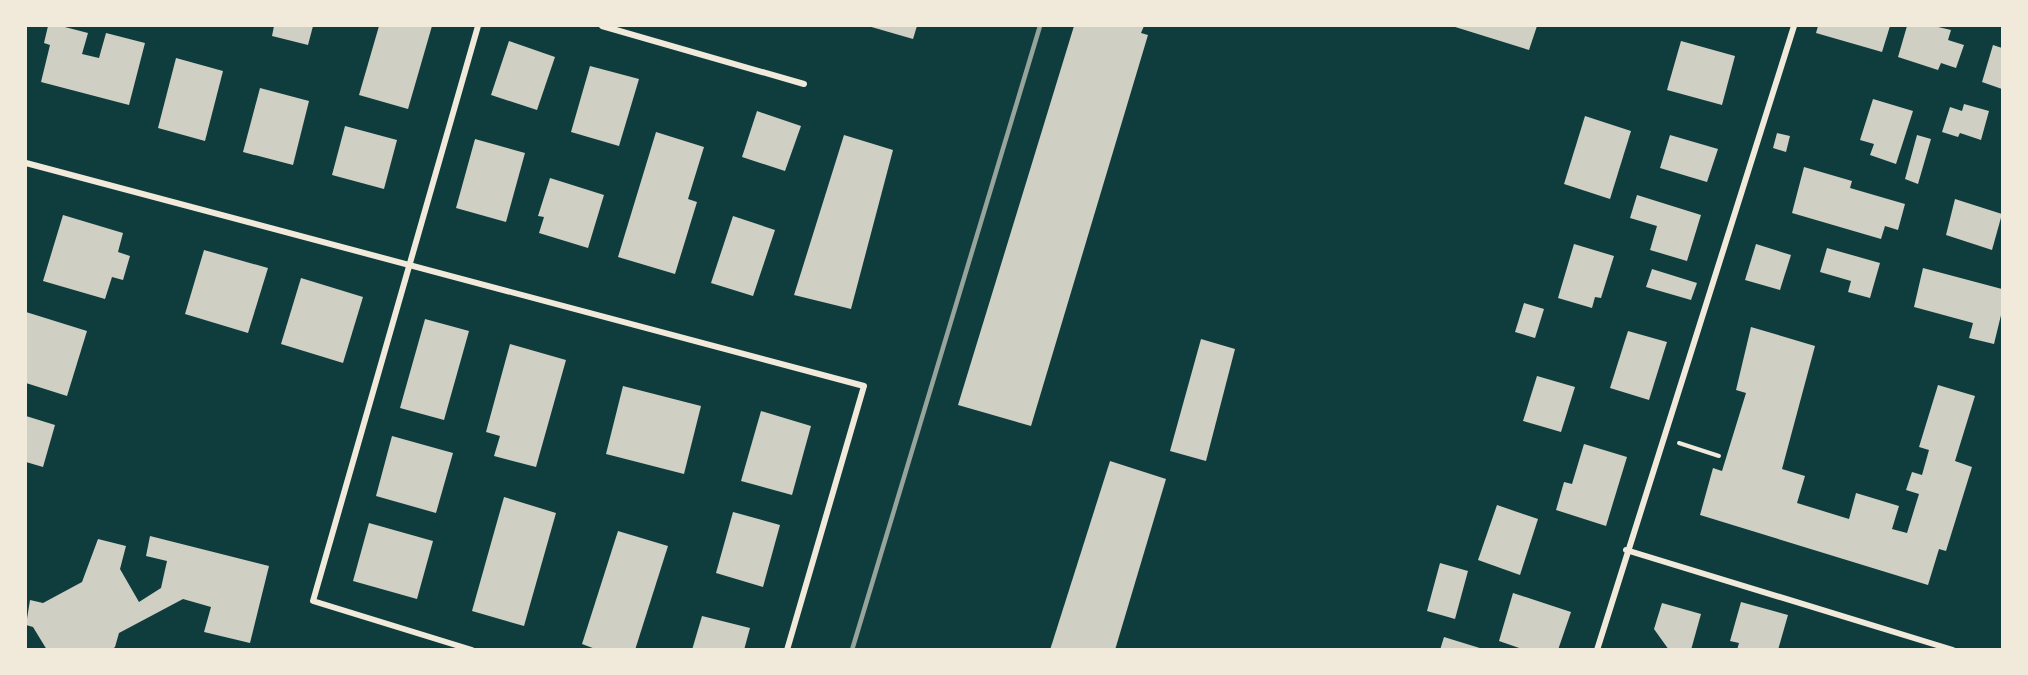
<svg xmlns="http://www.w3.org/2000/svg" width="2028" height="675" font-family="'Nunito Sans',sans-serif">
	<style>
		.building { fill: #cfcfc3 }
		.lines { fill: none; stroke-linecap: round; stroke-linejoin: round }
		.path { stroke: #f1e9da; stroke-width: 4 }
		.minor { stroke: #f1e9da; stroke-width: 6 }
		.rail { stroke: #97a49c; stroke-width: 4.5 }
	</style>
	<rect width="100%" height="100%" fill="#0f3d3e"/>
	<g class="building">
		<polygon points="48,26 61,26 88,33 82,54 99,58 106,33 145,43 129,105 41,82 50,45 44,43"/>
		<polygon points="274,26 313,26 308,45 272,36"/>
		<polygon points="379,26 432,26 408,109 359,95"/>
		<polygon points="868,26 917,26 913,39"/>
		<polygon points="1074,26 1144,26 1141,33 1148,35 1031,426 958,405"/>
		<polygon points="1452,26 1537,26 1529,50"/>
		<polygon points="1818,26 1890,26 1882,52 1816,33"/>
		<polygon points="1907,26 1934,26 1951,30 1948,40 1964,45 1956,68 1941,63 1938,70 1898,57"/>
		<polygon points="509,41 555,57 537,110 491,95"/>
		<polygon points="1681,41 1735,56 1722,105 1667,90"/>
		<polygon points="1993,45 2002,48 2002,89 1982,82"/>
		<polygon points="176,58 223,71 205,141 158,128"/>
		<polygon points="590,66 639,79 619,146 571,132"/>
		<polygon points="260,88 309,101 293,165 243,152"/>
		<polygon points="1873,99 1913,111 1896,164 1870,155 1874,144 1860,140"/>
		<polygon points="1964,104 1989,111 1981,140 1960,133 1958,137 1942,132 1950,107 1962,111"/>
		<polygon points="757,111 801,126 785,171 742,157"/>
		<polygon points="1585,116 1631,131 1610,199 1564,184"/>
		<polygon points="345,126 397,140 384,189 332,175"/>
		<polygon points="656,132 704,147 688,199 697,202 675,274 618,257"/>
		<polygon points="1777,133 1790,136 1786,152 1773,148"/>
		<polygon points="844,135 893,150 851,309 794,295"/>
		<polygon points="1670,135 1718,149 1707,182 1660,168"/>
		<polygon points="1917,135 1931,139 1918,184 1905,179"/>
		<polygon points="475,139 525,153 506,222 456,208"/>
		<polygon points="1804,167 1852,181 1850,188 1905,204 1898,230 1885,226 1881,239 1792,213"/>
		<polygon points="550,178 604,195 588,248 539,233 544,217 538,216"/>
		<polygon points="1637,195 1701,215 1687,261 1650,250 1657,226 1630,218"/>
		<polygon points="1955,199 2002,214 1992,250 1946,235"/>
		<polygon points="63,215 123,233 118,252 130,256 123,280 112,277 105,299 43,281"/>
		<polygon points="733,216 775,230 753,296 711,283"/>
		<polygon points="1574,244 1614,256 1601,298 1595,297 1592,308 1558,298"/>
		<polygon points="1756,244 1791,255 1780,290 1745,280"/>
		<polygon points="1827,248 1880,263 1870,298 1848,292 1851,281 1820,272"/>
		<polygon points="204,250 268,268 248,333 185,314"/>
		<polygon points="1923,268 2002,289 2002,311 1994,344 1969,338 1973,323 1914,307"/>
		<polygon points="1652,269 1697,283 1691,300 1646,287"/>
		<polygon points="301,278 363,297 343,363 281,344"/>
		<polygon points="1524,303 1544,309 1535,338 1515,332"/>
		<polygon points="26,312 87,331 67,396 26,383"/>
		<polygon points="425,319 469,331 444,420 400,408"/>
		<polygon points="1751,327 1815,346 1782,469 1805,476 1797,503 1849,519 1856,493 1899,506 1892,529 1907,533 1919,494 1906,490 1912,472 1922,475 1929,450 1919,447 1938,385 1975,396 1955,461 1972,467 1946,551 1939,549 1928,585 1700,515 1713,468 1722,471 1746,393 1736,390"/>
		<polygon points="1628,331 1667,342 1649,400 1610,388"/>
		<polygon points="1201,339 1235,349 1206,461 1170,451"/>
		<polygon points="510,344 566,360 536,467 494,456 500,436 486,432"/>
		<polygon points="1537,376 1575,387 1561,432 1523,421"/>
		<polygon points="623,386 701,406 684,474 606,454"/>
		<polygon points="761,411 811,426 792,495 741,481"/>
		<polygon points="26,416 55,425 43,467 26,462"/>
		<polygon points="392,436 453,453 436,513 376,496"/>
		<polygon points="1584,444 1627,457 1606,526 1556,510 1564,482 1572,484"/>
		<polygon points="1110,461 1166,479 1115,650 1050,650"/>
		<polygon points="504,497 556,513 524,626 472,611"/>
		<polygon points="1497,505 1538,519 1520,575 1478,560"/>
		<polygon points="733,512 780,525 763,587 716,573"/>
		<polygon points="369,523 433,541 417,599 353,581"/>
		<polygon points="618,531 668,546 635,650 598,650 582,644"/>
		<polygon points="150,536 269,566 250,643 204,632 211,607 183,599 119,633 115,647 111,650 47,650 33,627 26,625 30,600 43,603 82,582 98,539 126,546 120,569 139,602 161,588 167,561 146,556"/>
		<polygon points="1440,563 1468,571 1455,619 1427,611"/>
		<polygon points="1513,593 1571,612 1558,650 1525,650 1499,641"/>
		<polygon points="1741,602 1788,615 1778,650 1737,650 1739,643 1730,641"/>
		<polygon points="1662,603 1701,614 1691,650 1669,650 1654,629"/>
		<polygon points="702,616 750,628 744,650 692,650"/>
		<polygon points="1444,637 1483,649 1483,650 1440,650"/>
	</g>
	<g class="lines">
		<polyline class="path" points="1679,443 1719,456"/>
		<g class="minor">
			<polyline points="602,26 804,84"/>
			<polyline points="26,163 864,386 787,650"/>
			<polyline points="1626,550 1953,650"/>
			<polyline points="472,650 313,601 478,26"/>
			<polyline points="1597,650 1794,26"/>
		</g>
		<polyline class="rail" points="852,650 1040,26"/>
	</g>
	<rect width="2028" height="675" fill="none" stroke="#f1e9da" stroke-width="54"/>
</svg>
